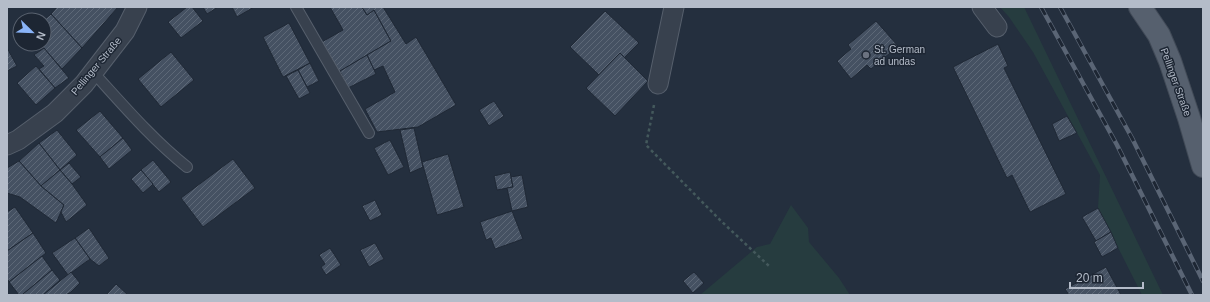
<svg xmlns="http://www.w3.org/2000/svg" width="1210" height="302" font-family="Helvetica,sans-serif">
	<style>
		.grass { fill: #263c3f }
		.building { fill: url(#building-hatch); stroke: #1f2835 }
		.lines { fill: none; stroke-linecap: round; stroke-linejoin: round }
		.service-casing { stroke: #565f6c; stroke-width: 12 }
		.minor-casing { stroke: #565f6c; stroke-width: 21 }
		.primary-casing { stroke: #414a57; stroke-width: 24 }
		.path { stroke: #44595c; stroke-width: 2.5; stroke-dasharray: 3 3; stroke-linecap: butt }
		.service { stroke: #38414e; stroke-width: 10 }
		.minor { stroke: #38414e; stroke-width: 19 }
		.primary { stroke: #56606e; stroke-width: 22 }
		.rail-casing { stroke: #5a6575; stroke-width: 4.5 }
		.rail { stroke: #1d2633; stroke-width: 3; stroke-dasharray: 9; stroke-linecap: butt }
		.worship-dot { fill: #6b7280; stroke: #1d2633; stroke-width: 1.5 }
		.labels { text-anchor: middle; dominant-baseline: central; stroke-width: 3; stroke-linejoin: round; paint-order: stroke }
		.poi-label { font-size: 10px; fill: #b4bcc9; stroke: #1d2633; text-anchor: start }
		.street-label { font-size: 10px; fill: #b4bcc9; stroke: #1d2633 }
	</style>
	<defs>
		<pattern id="building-hatch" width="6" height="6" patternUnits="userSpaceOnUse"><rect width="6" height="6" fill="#455162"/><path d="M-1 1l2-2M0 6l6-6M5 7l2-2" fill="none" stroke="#5d6877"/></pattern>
	</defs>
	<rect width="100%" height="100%" fill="#242f3e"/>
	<g class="grass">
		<polygon points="1000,7 1024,7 1025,9 1163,295 1142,295 1098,208 1100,175 1033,52 1009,17"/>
		<polygon points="791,205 808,228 809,242 839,278 850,295 700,295 757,247 770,244"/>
	</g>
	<g class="building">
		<polygon points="57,7 118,7 82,48 51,14"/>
		<polygon points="187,7 192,7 203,21 181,38 168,22"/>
		<polygon points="203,7 218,7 207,14"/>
		<polygon points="232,7 254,7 237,17"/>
		<polygon points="330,7 362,7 367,15 374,10 391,41 337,73 320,43 343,30"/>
		<polygon points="362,7 383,7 406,44 416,37 456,105 418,127 377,132 365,109 395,92 383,66 374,70 367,55 391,41 374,10 367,15"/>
		<polygon points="605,11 639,43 624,58 620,53 599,75 570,47"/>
		<polygon points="51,14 82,48 62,69 40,44 44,44 44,20"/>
		<polygon points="876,21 898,46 871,69 867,65 851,79 837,61 851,49 848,45"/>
		<polygon points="289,23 310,63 283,77 263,37"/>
		<polygon points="998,44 1008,66 1004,68 1066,194 1030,212 1012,175 1007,178 953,67"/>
		<polygon points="7,48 17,66 7,71"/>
		<polygon points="44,48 69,78 55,88 39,69 44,66 34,55"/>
		<polygon points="171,52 194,80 161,107 138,79"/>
		<polygon points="620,53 648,81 615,116 586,88"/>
		<polygon points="367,55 376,74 348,88 340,71"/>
		<polygon points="310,63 319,81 307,87 298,70"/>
		<polygon points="36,66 55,88 36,105 17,83"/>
		<polygon points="298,70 310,93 299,99 286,76"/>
		<polygon points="494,101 504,116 489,126 479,110"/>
		<polygon points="100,111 123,138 100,157 76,130"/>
		<polygon points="1067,116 1077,133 1059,141 1052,124"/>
		<polygon points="414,128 423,167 410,173 400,130"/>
		<polygon points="57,130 77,155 60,170 39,143"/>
		<polygon points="123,138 132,150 109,169 100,157"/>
		<polygon points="390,140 404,167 388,175 374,148"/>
		<polygon points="39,143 60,170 41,186 19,161"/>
		<polygon points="448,154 464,207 437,215 422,162"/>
		<polygon points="233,159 255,188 203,227 181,198"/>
		<polygon points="153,160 171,182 159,192 141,170"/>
		<polygon points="19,161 41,186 64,205 56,223 20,197 7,193 7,168"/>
		<polygon points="69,163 81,177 72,184 60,170"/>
		<polygon points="60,170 72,184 87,205 66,222 61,212 64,205 41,186"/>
		<polygon points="141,170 153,184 143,193 131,179"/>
		<polygon points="510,172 513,187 497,190 494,176"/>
		<polygon points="522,175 528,207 512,211 507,188 513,187 511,177"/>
		<polygon points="375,200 382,215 370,221 362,206"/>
		<polygon points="15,207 33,233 7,251 7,212"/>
		<polygon points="1098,208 1111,232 1096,241 1082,217"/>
		<polygon points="512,211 523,239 495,249 491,238 486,240 480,222"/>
		<polygon points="89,228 109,258 99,266 90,259 75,238"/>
		<polygon points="1111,232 1118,248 1102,257 1094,242"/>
		<polygon points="33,233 46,253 9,282 7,278 7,251"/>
		<polygon points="75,238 90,259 68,275 52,253"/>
		<polygon points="375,243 384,259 369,267 360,250"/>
		<polygon points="330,248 341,265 326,275 321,267 325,264 319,255"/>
		<polygon points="42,256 52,270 22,295 19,295 9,282"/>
		<polygon points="1106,267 1121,295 1069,295 1065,289"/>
		<polygon points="52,270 60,280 43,295 22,295"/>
		<polygon points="71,272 80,283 71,292 66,295 43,295"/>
		<polygon points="694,272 704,283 693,293 683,281"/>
		<polygon points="116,284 128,295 106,295"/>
	</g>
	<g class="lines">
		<g class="service-casing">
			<g id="service">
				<polyline points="296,7 369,133"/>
				<path d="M93,72C123,105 152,139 187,167"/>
			</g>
		</g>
		<g class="minor-casing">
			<g id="minor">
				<polyline points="982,7 997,27"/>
				<polyline points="658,84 674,7"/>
				<polyline points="7,145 18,140 55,113 84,84 125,31 137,7"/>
			</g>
		</g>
		<g class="primary-casing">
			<polyline id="primary" points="1140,7 1159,35 1170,61 1189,118 1203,166"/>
		</g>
		<polyline class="path" points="654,105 646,145 720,220 769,266"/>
		<use href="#service" class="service"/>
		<use href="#minor" class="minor"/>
		<use href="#primary" class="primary"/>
		<g class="rail-casing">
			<g id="rail">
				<polyline points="1041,7 1117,145 1192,295"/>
				<polyline points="1060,7 1132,138 1203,281"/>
			</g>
		</g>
		<use href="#rail" class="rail"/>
	</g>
	<circle class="worship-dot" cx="866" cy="55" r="4"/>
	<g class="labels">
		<g class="poi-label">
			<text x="874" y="49">St. German<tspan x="874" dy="12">ad undas</tspan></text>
		</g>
		<g class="street-label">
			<text transform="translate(96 66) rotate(-50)">Pellinger Straße</text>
			<text transform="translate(1176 82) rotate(70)">Pellinger Straße</text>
		</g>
	</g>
	<rect width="1210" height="302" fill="none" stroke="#b4bcc9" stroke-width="16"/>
	<g transform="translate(32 32) rotate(113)"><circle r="19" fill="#1d2633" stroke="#59626f"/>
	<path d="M0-3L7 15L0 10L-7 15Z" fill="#8ab4f8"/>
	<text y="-6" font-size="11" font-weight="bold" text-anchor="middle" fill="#b4bcc9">N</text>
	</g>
	<path d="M1070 282v6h73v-6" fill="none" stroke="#b4bcc9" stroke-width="2"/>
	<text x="1076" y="282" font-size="12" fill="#b4bcc9" stroke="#1d2633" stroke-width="3" paint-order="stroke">20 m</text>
</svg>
